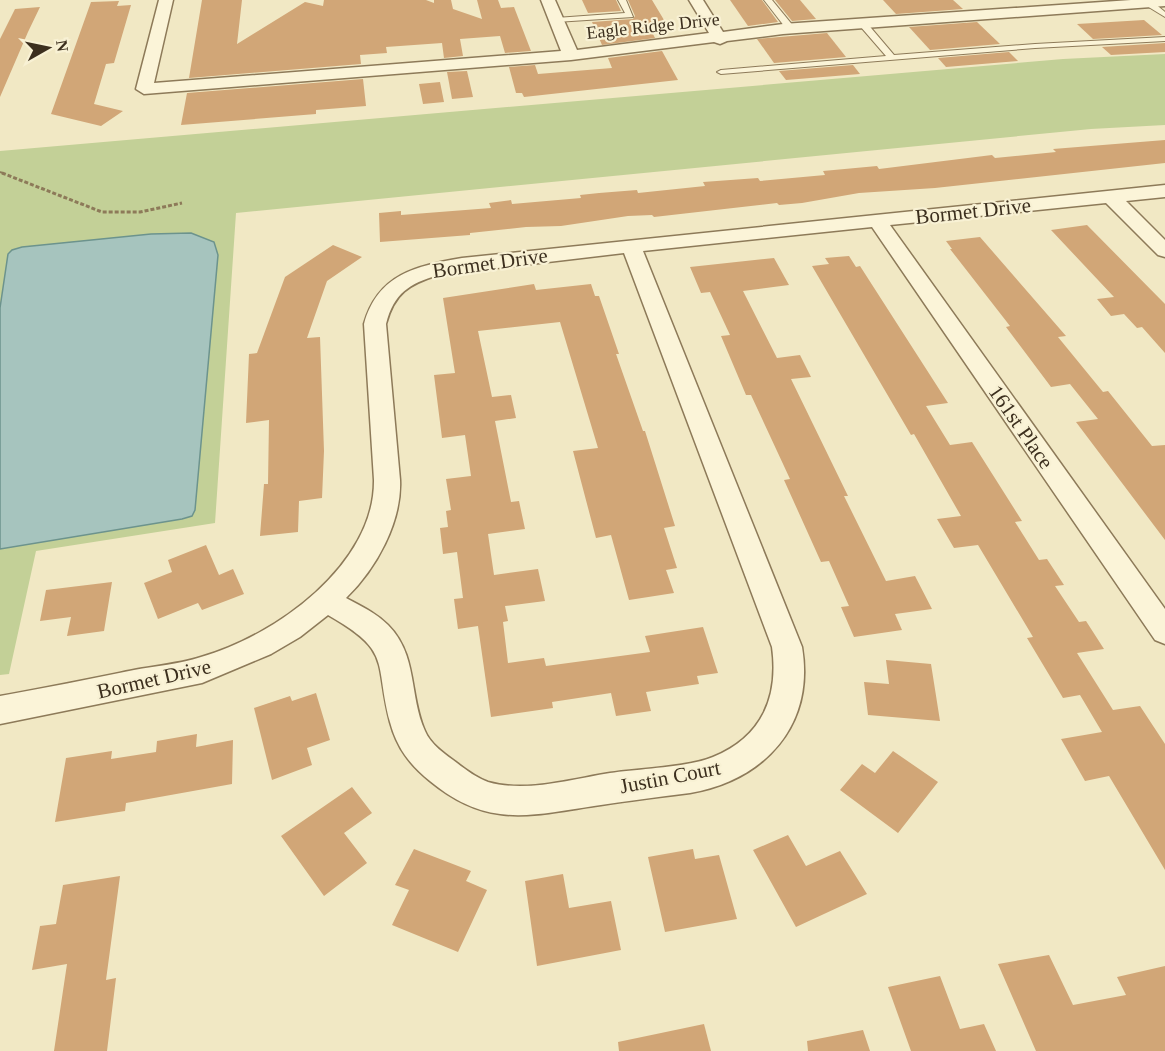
<svg xmlns="http://www.w3.org/2000/svg" width="1165" height="1051" font-family="'Times New Roman',serif">
	<style>
		.green { fill: #c3d097 }
		.water { fill: #a6c4be; stroke: #6c938d; stroke-width: 1.5 }
		.building { fill: #d1a677 }
		.lines { fill: none; stroke-linecap: round; stroke-linejoin: round }
		.lane-casing { stroke: #8d7a59; stroke-width: 2 }
		.street-casing { stroke: #8d7a59; stroke-width: 3 }
		.path-far1 { stroke: #8d7a59; stroke-width: 2; stroke-dasharray: 3 1.5; stroke-linecap: butt }
		.path { stroke: #8d7a59; stroke-width: 3; stroke-dasharray: 4 2; stroke-linecap: butt }
		.lane { fill: #fbf4d8; fill-rule: evenodd }
		.street { fill: #fbf4d8; fill-rule: evenodd }
		.labels { text-anchor: middle; dominant-baseline: central; stroke-width: 4.5; stroke-linejoin: round; paint-order: stroke }
		.far-street-label { font-size: 18px; fill: #3c2f1e; stroke: #f8f1d4 }
		.street-label { font-size: 21px; fill: #3c2f1e; stroke: #f8f1d4 }
	</style>
	<rect width="100%" height="100%" fill="#f1e8c4"/>
	<polygon class="green" points="1165,54 1165,125 1091,129 236,213 215,523 36,551 9,674 0,675 0,151 1063,59"/>
	<polygon class="water" points="191,233 214,242 218,255 195,510 192,516 182,519 0,549 0,308 8,254 12,250 22,247 151,234"/>
	<g class="building">
		<polygon points="202,0 242,0 237,44 305,2 323,6 324,0 426,0 434,3 434,0 451,0 453,9 482,19 477,0 498,0 501,8 514,7 531,51 505,53 500,36 460,39 463,56 444,58 442,43 386,47 387,53 360,55 361,64 189,78"/>
		<polygon points="582,0 616,0 621,11 588,13"/>
		<polygon points="628,0 652,0 670,30 652,32 655,38 602,45 592,22 633,19 635,16"/>
		<polygon points="730,0 762,0 778,22 748,26"/>
		<polygon points="775,0 800,0 816,19 792,21"/>
		<polygon points="883,0 953,0 963,9 896,14"/>
		<polygon points="119,1 117,6 131,5 114,63 106,64 94,104 123,111 101,126 51,114 91,2"/>
		<polygon points="40,7 28,32 0,97 0,39 15,9"/>
		<polygon points="1144,20 1162,35 1093,39 1077,24"/>
		<polygon points="977,22 1000,44 930,50 909,27"/>
		<polygon points="827,33 846,57 774,63 757,39"/>
		<polygon points="1165,43 1165,52 1111,55 1102,47"/>
		<polygon points="662,51 678,80 524,97 522,93 516,93 509,67 535,65 538,74 612,68 608,58"/>
		<polygon points="1009,52 1018,61 946,67 938,58"/>
		<polygon points="853,65 860,74 786,80 779,71"/>
		<polygon points="467,71 473,97 452,99 447,72"/>
		<polygon points="363,79 366,106 316,110 316,114 181,125 187,93"/>
		<polygon points="440,82 444,102 423,104 419,84"/>
		<polygon points="1165,140 1165,163 935,188 859,193 802,203 779,205 777,203 654,217 652,215 628,216 561,226 526,227 470,233 470,235 380,242 379,213 401,211 401,215 491,208 489,203 511,200 512,204 581,198 580,195 599,193 637,190 638,193 705,186 703,182 758,178 760,181 825,175 823,171 877,166 879,169 992,155 995,158 1056,152 1053,149"/>
		<polygon points="1087,225 1165,304 1165,353 1142,327 1137,328 1124,314 1111,316 1097,299 1114,297 1051,230"/>
		<polygon points="980,237 1066,336 1058,337 1103,392 1108,391 1152,446 1165,445 1165,540 1076,422 1098,419 1070,384 1051,387 1006,327 1010,326 950,249 952,249 946,241"/>
		<polygon points="333,245 362,257 327,281 307,338 320,337 324,451 322,498 299,501 298,532 260,536 264,484 268,484 269,420 246,423 249,354 257,353 285,277"/>
		<polygon points="849,256 856,267 860,266 948,403 926,406 950,445 972,442 1022,521 1015,522 1039,560 1047,559 1064,585 1055,586 1079,622 1086,621 1104,649 1077,653 1113,710 1140,706 1165,744 1165,870 1109,776 1085,781 1061,739 1102,732 1080,695 1063,698 1027,638 1033,637 978,545 954,548 937,519 961,516 914,434 911,435 812,266 829,264 825,258"/>
		<polygon points="774,258 789,285 743,291 777,358 800,355 811,377 791,379 848,496 844,496 886,581 915,576 932,609 895,614 902,630 854,637 841,607 849,606 829,561 821,562 784,480 790,479 751,395 746,395 721,336 730,335 710,292 701,293 690,267"/>
		<polygon points="534,284 536,290 591,284 595,296 599,296 619,354 616,354 643,431 645,431 675,526 664,528 677,568 666,570 674,593 629,600 611,535 596,538 573,451 598,448 560,322 478,331 492,397 511,395 516,418 495,421 511,502 519,501 525,529 488,534 494,575 538,569 545,601 505,606 508,621 503,622 508,663 544,658 546,666 650,652 645,636 703,627 718,673 697,676 699,684 646,692 651,711 616,716 611,693 552,702 553,708 491,717 478,626 458,629 454,599 463,598 457,552 443,554 440,528 448,527 446,511 451,510 446,479 471,476 465,435 442,438 434,375 455,373 443,298"/>
		<polygon points="206,545 219,575 233,569 244,594 202,610 198,603 158,619 144,583 172,572 168,560"/>
		<polygon points="112,582 104,631 67,636 71,617 40,621 46,590"/>
		<polygon points="886,660 931,664 940,721 868,715 864,682 889,684"/>
		<polygon points="316,693 330,740 307,748 312,765 272,780 254,708 290,696 292,701"/>
		<polygon points="197,734 196,747 233,740 232,784 126,803 125,811 55,822 66,758 112,751 111,759 156,752 157,741"/>
		<polygon points="893,751 938,782 898,833 840,790 862,764 875,773"/>
		<polygon points="352,787 372,813 344,833 367,863 324,896 281,836"/>
		<polygon points="788,835 806,866 840,851 867,894 796,927 753,850"/>
		<polygon points="414,849 471,871 466,881 487,890 458,952 392,925 409,890 395,885"/>
		<polygon points="693,849 695,859 719,855 737,919 665,932 648,857"/>
		<polygon points="563,874 569,908 611,901 621,950 537,966 525,881"/>
		<polygon points="120,876 106,980 116,978 107,1051 54,1051 67,964 32,970 40,926 56,924 63,885"/>
		<polygon points="1049,955 1073,1005 1126,995 1117,977 1165,966 1165,1051 1036,1051 998,964"/>
		<polygon points="940,976 960,1029 984,1024 996,1051 911,1051 888,987"/>
		<polygon points="704,1024 711,1051 619,1051 618,1042"/>
		<polygon points="863,1030 870,1051 808,1051 807,1041"/>
	</g>
	<g class="lines">
		<g class="lane-casing">
			<g id="lane">
				<polygon points="618,0 626,0 633,17 556,22 552,20 556,18 625,13"/>
				<polygon points="764,0 772,0 794,27 794,31 788,31"/>
				<polygon points="1147,2 1153,2 1165,12 1165,17 1147,6"/>
				<polygon points="860,22 866,22 894,55 1035,44 1165,37 1165,41 1035,48 721,74 717,72 721,70 886,56 860,26"/>
			</g>
		</g>
		<g class="street-casing">
			<g id="street">
				<polygon points="159,0 173,0 154,83 561,51 541,0 555,0 577,50 709,33 689,0 703,0 723,32 783,24 1131,0 1165,0 1165,6 783,34 727,41 720,44 714,42 571,60 144,94 136,89"/>
				<path d="M1165,185V197L1126,201L1165,240V257L1158,255L1106,203L890,225L1165,609V644L1155,640L872,227L643,251L802,647C815,725 765,780 690,793C658,797 626,801 594,806C528,816 487,828 430,781C410,765 397,748 390,722C374,661 393,652 328,615L300,637L271,654L202,683L0,724V696C45,688 89,679 134,670C156,666 179,664 201,657C275,636 375,565 374,480L364,324C378,274 416,266 462,258ZM624,253L772,647C779,697 762,737 713,757C690,767 637,769 610,773C572,779 526,793 488,782C477,778 466,770 457,763C446,755 430,744 425,731C409,696 418,655 388,625C376,613 361,606 346,598C376,569 402,522 400,480L386,324C394,293 409,284 438,275Z"/>
			</g>
		</g>
		<polyline class="path-far1" points="0,172 5,174"/>
		<polyline class="path" points="2,173 102,212 140,212 182,203"/>
		<use href="#lane" class="lane"/>
		<use href="#street" class="street"/>
	</g>
	<g class="labels">
		<g class="far-street-label">
			<text transform="translate(653 26) rotate(-6)">Eagle Ridge Drive</text>
		</g>
		<g class="street-label">
			<text transform="translate(973 211) rotate(-6)">Bormet Drive</text>
			<text transform="translate(490 263) rotate(-8)">Bormet Drive</text>
			<text transform="translate(1021 427) rotate(55)">161st Place</text>
			<text transform="translate(154 679) rotate(-13)">Bormet Drive</text>
			<text transform="translate(670 777) rotate(-11)">Justin Court</text>
		</g>
	</g>
	<g transform="translate(48 48) rotate(81)" stroke="#f8f1d4" stroke-width="4.5" paint-order="stroke">
	<path d="M0-4.5L10 22L0 15L-10 22Z" fill="#3c2f1e"/>
	<text y="-9" font-size="16" font-weight="bold" text-anchor="middle" fill="#3c2f1e">N</text>
	</g>
</svg>
